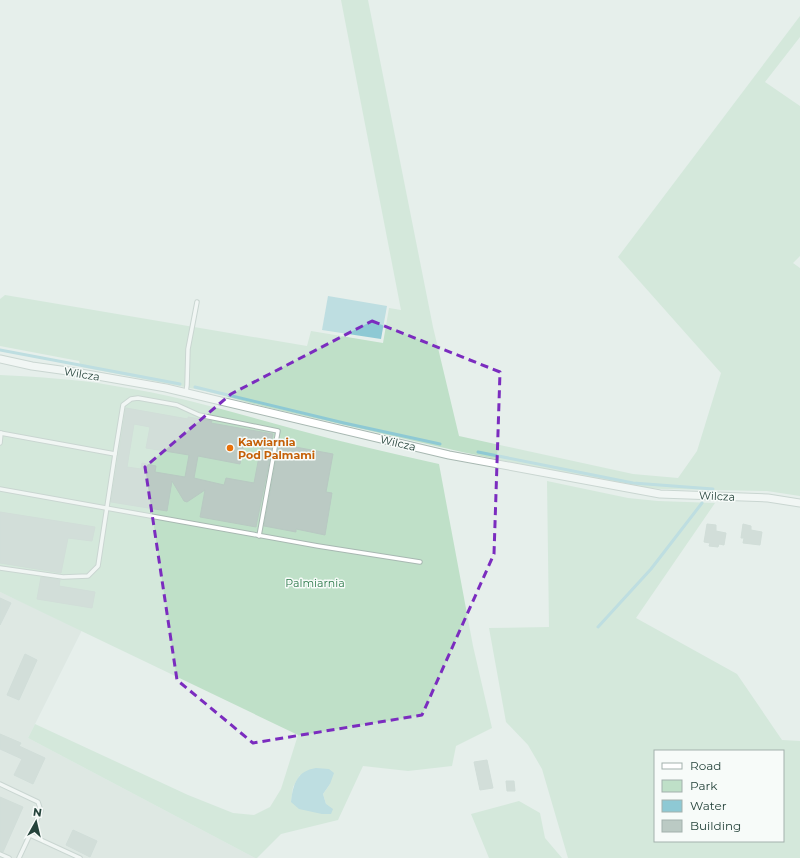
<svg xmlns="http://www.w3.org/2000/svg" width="800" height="858" font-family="Montserrat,sans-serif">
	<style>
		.built { fill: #d4dfda }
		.green { fill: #bfe0c8; fill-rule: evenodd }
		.water { fill: #8ec9d4 }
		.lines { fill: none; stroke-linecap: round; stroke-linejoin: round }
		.stream { stroke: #8ec9d4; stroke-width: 3 }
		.building { fill: #bbcac4; stroke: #b8c9c2; fill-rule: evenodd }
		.service-casing { stroke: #a8b8b2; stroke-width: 5.5 }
		.minor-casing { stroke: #a8b8b2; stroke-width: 9 }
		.service { stroke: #fff; stroke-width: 3.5 }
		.minor { stroke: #fff; stroke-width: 7 }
		.marked { fill: none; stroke: #7b2cbf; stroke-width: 3; stroke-dasharray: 8 5; stroke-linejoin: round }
		.food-dot { fill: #e8710a; stroke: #f7fbf9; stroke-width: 1.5 }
		.labels { text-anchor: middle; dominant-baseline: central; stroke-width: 3; stroke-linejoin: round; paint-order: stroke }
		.street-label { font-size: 11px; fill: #24423a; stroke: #f7fbf9 }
		.food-label { font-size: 11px; font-weight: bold; fill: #c56008; stroke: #f7fbf9; text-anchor: start }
		.park-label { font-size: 11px; fill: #2d7a4b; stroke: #f7fbf9 }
	</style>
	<rect width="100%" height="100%" fill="#e6efeb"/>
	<polygon class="built" points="0,592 82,630 28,738 255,858 0,858"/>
	<g class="green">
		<polygon points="341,0 368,0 433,327 459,436 633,474 678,478 697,451 721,373 618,257 800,16 800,37 765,82 800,106 800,256 793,263 800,268 800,496 767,491 662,489 632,487 462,452 266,407 205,391 81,367 79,361 0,346 0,299 5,295 307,346 311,331 383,343 389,308 401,310"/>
		<path d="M0,375C38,377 77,379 115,386C176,395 235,413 294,429C342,442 390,453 439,464L473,646L492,728L456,746L452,766L408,771L363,766L338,820L281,834L257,858H255L28,738L35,724L188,795L233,813L254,815L270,807L281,789L298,735L0,592ZM300,775L330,784L323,794L326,804L291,802L293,787Z"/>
		<path d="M547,481L628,498L658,501L715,503L636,618L737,674L782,740L800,741V858H568L542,769L528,745L506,722L489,628L549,627ZM655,751H783V841H655Z"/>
		<polygon points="519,801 540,813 545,838 562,858 489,858 471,814"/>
	</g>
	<g class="water">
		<polygon points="328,296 387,306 381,339 322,330"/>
		<path d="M316,768L329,769L334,773L330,784L323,794L326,804L333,809L331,814H322L299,809L291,802C293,784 297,771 316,768Z"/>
	</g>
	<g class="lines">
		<g class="stream">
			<polyline points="0,350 180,384"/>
			<polyline points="195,387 344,423 440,444"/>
			<polyline points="478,452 633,483 713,489"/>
			<polyline points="598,627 651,569 702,503"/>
		</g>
	</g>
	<g class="building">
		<path d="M126,408L188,419V417L212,421L211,423L273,434L271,443H273L256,527L200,517L205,490L187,502L184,501L172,481L167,511L111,502ZM134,424L150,427L146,448L189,455L185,477L155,472L156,466L142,463L141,469L127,467ZM244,443L261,446L254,483L226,478L224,485L194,478L198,456L240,464Z"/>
		<polygon points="279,444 333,454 326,492 332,493 325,535 296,529 296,532 264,526"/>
		<polygon points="0,512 95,527 92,541 68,538 61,573 0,563"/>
		<polygon points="707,524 716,525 716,531 726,533 724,545 719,544 718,547 709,546 710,543 704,542"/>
		<polygon points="743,524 751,526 751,530 762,532 760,545 743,543 744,538 741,538"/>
		<polygon points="41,577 60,580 59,586 95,592 92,608 37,599"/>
		<polygon points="0,598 11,603 0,625"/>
		<polygon points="25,654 37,660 19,700 7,695"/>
		<polygon points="0,734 21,743 19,746 45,758 33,784 14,775 22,759 0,749"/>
		<polygon points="487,760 493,788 480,790 474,762"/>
		<polygon points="506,781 514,781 515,791 507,791"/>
		<polygon points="0,797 23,807 3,852 0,851"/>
		<polygon points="73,830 97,841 90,857 66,845"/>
	</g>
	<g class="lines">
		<g class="service-casing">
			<g id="service">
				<polyline points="186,393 187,385 188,349 197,302"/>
				<polyline points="0,433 115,454"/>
				<polyline points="0,443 1,433"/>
				<polyline points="0,489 318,546 420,562"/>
				<polyline points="0,568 63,577 88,576 98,566 115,454 123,405 131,399 138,398 177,405 199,415 278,431 259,536"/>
				<polyline points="0,784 38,802 41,811 19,858"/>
				<polyline points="30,835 80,858"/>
				<polyline points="0,854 9,858"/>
			</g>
		</g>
		<g class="minor-casing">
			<polyline id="minor" points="0,359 32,366 75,372 166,388 449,455 660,494 768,498 800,503"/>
		</g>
		<use href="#service" class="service"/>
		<use href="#minor" class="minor"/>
	</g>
	<path d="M0 0H800V858H0ZM372,321L500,372L494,554L422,715L253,743L177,680L145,467L231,394Z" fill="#e6efeb" fill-opacity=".55" fill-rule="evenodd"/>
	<path class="marked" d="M372,321L500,372L494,554L422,715L253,743L177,680L145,467L231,394Z"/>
	<circle class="food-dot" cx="230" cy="448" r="4"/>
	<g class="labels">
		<g class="street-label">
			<text transform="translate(82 374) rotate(9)">Wilcza</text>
			<text transform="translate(398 443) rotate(13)">Wilcza</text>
			<text transform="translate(717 496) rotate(2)">Wilcza</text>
		</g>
		<g class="food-label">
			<text x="238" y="442">Kawiarnia<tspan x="238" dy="13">Pod Palmami</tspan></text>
		</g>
		<g class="park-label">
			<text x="315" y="583">Palmiarnia</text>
		</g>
	</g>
	<rect x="654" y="750" width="130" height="92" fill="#f7fbf9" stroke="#a3b1ad"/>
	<rect x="662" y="763" width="20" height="6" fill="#ffffff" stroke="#a3b1ad"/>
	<text x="690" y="770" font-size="12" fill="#24423a">Road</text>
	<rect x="662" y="780" width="20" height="12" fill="#bfe0c8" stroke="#a3b1ad"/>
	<text x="690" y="790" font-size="12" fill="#24423a">Park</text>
	<rect x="662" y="800" width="20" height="12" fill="#8ec9d4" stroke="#a3b1ad"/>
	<text x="690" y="810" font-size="12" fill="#24423a">Water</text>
	<rect x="662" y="820" width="20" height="12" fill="#bbcac4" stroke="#a3b1ad"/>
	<text x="690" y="830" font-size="12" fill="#24423a">Building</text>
	<g transform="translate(36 822) rotate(8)" stroke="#f7fbf9" stroke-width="3" paint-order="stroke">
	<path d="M0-3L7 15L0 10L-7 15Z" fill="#24423a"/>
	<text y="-6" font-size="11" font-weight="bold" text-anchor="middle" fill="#24423a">N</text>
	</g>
</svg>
